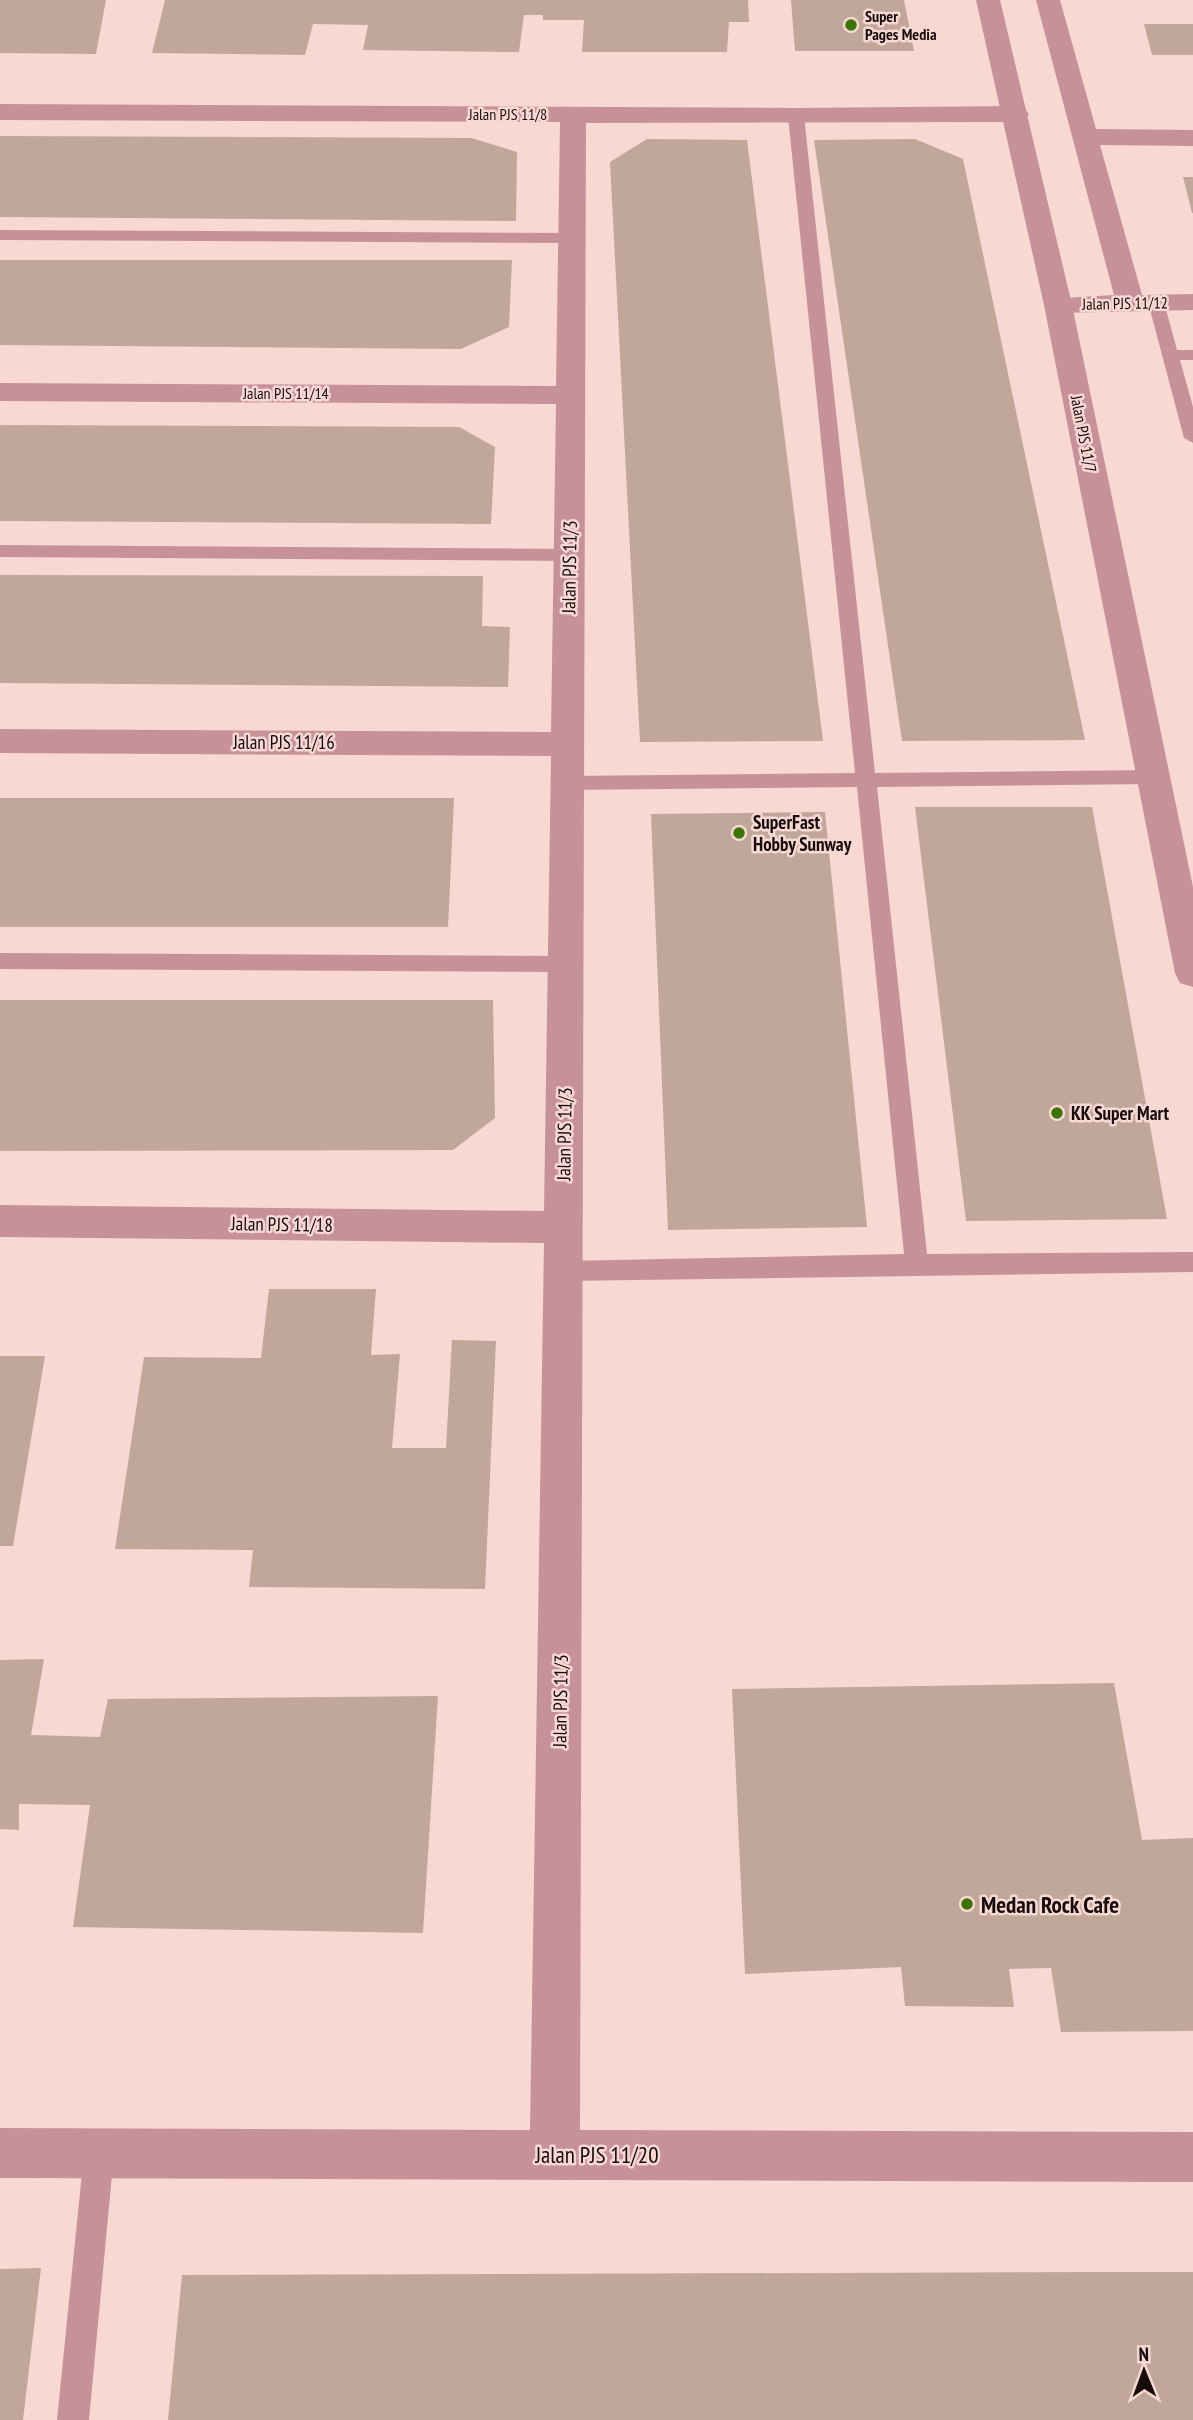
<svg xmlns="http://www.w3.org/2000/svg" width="1193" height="2420" font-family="'PT Sans Narrow',sans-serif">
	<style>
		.building { fill: #c0a799 }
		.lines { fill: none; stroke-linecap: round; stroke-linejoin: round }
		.service { fill: #c7919a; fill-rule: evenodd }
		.minor { fill: #c7919a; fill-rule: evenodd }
		.tertiary { fill: #c7919a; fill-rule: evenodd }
		.poi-dot { fill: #3b7405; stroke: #f7d8d2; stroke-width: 2.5 }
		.labels { text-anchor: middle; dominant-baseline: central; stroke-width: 5; stroke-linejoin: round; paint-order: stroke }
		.far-poi-label { font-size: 16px; font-weight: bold; fill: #160c0b; stroke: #f7d8d2; text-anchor: start }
		.far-street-label { font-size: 16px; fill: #160c0b; stroke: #f7d8d2 }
		.street-label { font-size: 19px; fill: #160c0b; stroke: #f7d8d2 }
		.poi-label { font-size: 19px; font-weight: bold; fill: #160c0b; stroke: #f7d8d2; text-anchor: start }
		.near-poi-label { font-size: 23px; font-weight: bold; fill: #160c0b; stroke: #f7d8d2; text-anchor: start }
		.near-street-label { font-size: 23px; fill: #160c0b; stroke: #f7d8d2 }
	</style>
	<rect width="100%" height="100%" fill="#f7d8d2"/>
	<g class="building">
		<polygon points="0,0 106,0 96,54 0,53"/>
		<polygon points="165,0 748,0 749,22 729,22 727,52 582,52 584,20 543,20 543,15 524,15 519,52 363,50 368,25 313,24 305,55 152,53"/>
		<polygon points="791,0 904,0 914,51 795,51"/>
		<polygon points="1144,24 1193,24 1193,55 1152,55"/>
		<polygon points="0,136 471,138 517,152 516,221 0,217"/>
		<polygon points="647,139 747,140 823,741 640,742 610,162"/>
		<polygon points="915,139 963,159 1085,740 902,741 814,140"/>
		<polygon points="1183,177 1193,177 1193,213 1192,213"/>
		<polygon points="0,260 512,260 509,327 461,349 0,345"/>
		<polygon points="0,425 459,427 495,447 491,524 0,521"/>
		<polygon points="0,575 483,576 482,626 510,627 508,687 0,683"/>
		<polygon points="0,798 454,798 448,927 0,927"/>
		<polygon points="915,807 1092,807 1167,1219 966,1221"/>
		<polygon points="825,812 867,1227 668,1230 651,814"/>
		<polygon points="0,1000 493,1000 495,1118 453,1150 0,1151"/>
		<polygon points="269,1289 376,1289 371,1355 400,1354 392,1448 446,1448 452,1340 496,1341 485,1589 249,1587 253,1550 115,1549 144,1357 261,1358"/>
		<polygon points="0,1356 45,1356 13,1546 0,1546"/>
		<polygon points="44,1659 31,1735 100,1737 108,1699 438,1696 423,1933 73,1927 90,1805 19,1804 19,1830 0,1829 0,1660"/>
		<polygon points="1114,1683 1142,1840 1193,1838 1193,2031 1061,2032 1051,1968 1009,1969 1014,2007 905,2006 901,1967 745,1974 732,1689"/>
		<polygon points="41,2268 23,2420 0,2420 0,2269"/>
		<polygon points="1110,2272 1193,2272 1193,2420 168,2420 182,2275"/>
	</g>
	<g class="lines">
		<g class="service">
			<polygon points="796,111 804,116 875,773 1152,770 1159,772 1162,777 1159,782 1152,784 877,787 927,1254 1193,1252 1193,1272 564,1281 556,1278 552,1271 556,1264 564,1261 904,1254 857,787 567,790 560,788 557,783 560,778 567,776 855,773 788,116"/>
			<polygon points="0,230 572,233 580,238 572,243 0,240"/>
			<polygon points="1156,297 1164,302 1177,350 1193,350 1193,360 1180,360 1193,407 1193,443 1184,438 1148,302"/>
			<polygon points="0,545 569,549 578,555 569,561 0,557"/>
			<polygon points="0,953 566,956 573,958 577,964 573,970 566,972 0,969"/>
			<polygon points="99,2138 109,2143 114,2153 89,2420 57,2420 84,2153 89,2143"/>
		</g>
		<g class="minor">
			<polygon points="1036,0 1060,0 1096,129 1193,130 1193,146 1100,145 1142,295 1193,294 1193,310 1058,313 1048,311 1044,305 1048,299 1114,295"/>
			<polygon points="0,104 796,108 1016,106 1025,109 1029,114 1025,119 1016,122 586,123 580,2130 1193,2132 1193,2182 0,2178 0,2128 530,2130 544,1243 0,1237 0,1205 544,1211 551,756 0,753 0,729 551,732 556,404 0,401 0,383 556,386 560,122 0,120"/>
		</g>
		<polygon class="tertiary" points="976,0 1000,0 1072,305 1193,887 1193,987 1180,983 1175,973 1044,305"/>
	</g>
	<g class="poi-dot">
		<circle cx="851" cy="25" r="7"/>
		<circle cx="739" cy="833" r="7"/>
		<circle cx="1057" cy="1113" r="7"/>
		<circle cx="967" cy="1904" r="7"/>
	</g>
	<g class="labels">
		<g class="far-poi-label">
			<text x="865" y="16">Super<tspan x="865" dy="18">Pages Media</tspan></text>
		</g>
		<g class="far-street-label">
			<text x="508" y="114">Jalan PJS 11/8</text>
			<text transform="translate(1125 303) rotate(-1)">Jalan PJS 11/12</text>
			<text x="286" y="393">Jalan PJS 11/14</text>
			<text transform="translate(1084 434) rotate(79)">Jalan PJS 11/7</text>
		</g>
		<g class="street-label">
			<text transform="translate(569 567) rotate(-89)">Jalan PJS 11/3</text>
			<text x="284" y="742">Jalan PJS 11/16</text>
			<text transform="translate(564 1134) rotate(-89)">Jalan PJS 11/3</text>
			<text transform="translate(282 1224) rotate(1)">Jalan PJS 11/18</text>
			<text transform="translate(560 1701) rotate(-89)">Jalan PJS 11/3</text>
		</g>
		<g class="poi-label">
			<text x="753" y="822">SuperFast<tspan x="753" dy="22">Hobby Sunway</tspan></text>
			<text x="1071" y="1113">KK Super Mart</text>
		</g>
		<g class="near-poi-label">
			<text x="981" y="1904">Medan Rock Cafe</text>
		</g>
		<g class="near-street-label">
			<text x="597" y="2154">Jalan PJS 11/20</text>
		</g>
	</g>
	<g transform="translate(1144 2371) rotate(359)" stroke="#f7d8d2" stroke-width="5" paint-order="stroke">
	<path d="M0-5L12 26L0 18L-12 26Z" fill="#160c0b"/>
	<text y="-10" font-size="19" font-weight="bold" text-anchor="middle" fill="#160c0b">N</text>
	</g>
</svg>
